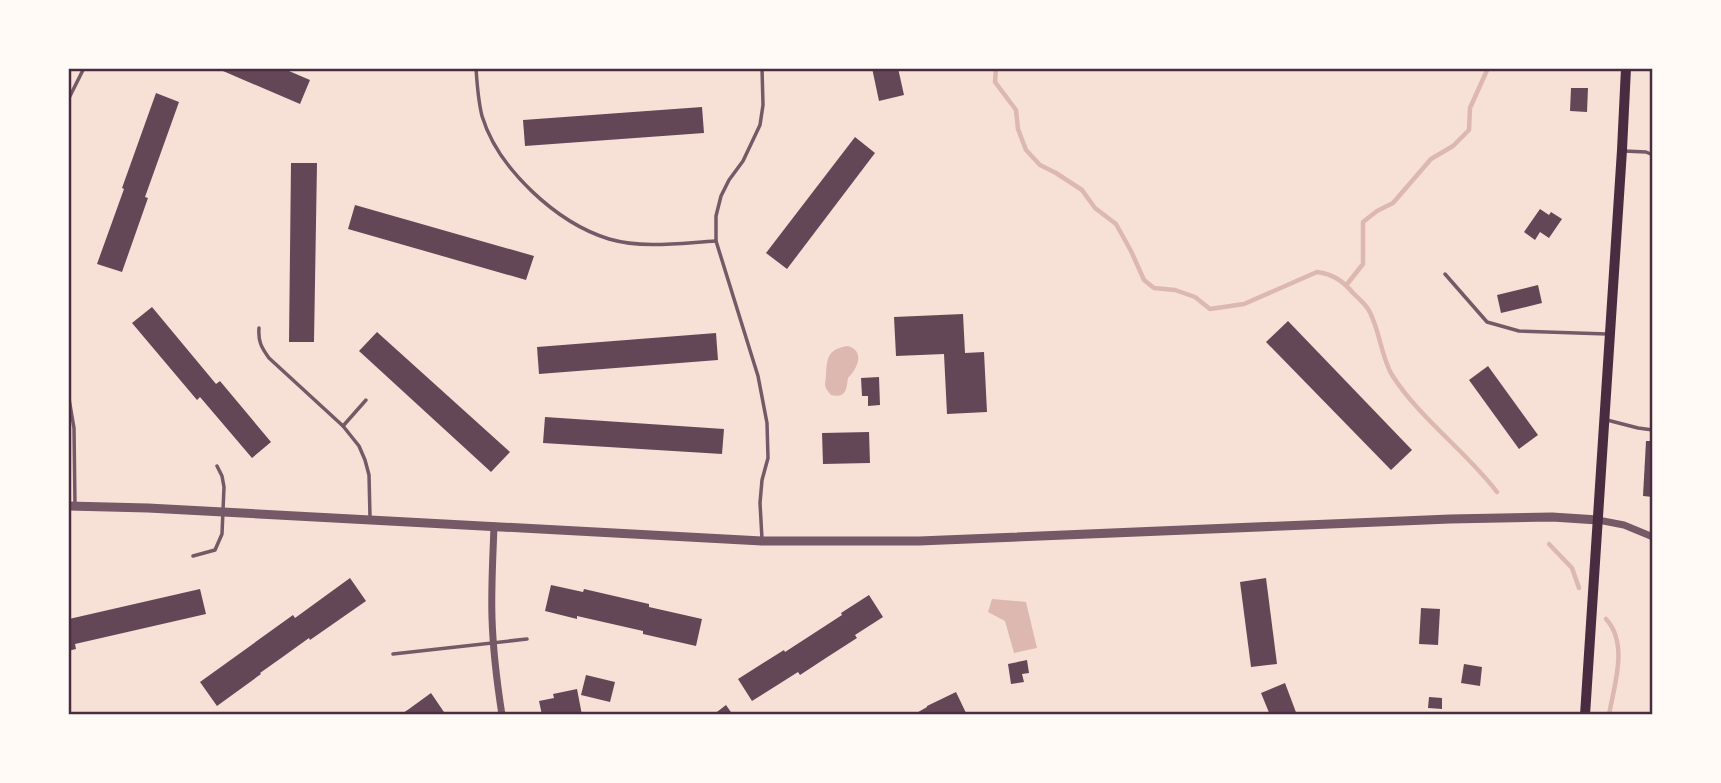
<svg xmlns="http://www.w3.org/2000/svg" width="1721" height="783" font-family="'Asap Condensed',sans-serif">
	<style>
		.water { fill: #dcb8b0 }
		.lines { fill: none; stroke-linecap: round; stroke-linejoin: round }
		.stream { stroke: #dcb8b0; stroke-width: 4.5 }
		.building { fill: #644757 }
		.service { stroke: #755966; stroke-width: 3.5 }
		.minor { stroke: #755966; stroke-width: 7 }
		.tertiary { stroke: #755966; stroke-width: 9 }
		.secondary { stroke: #4a2c40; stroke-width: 10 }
		.neatline { fill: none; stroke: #4a2c40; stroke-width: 2.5 }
	</style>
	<rect width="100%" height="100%" fill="#f7e1d7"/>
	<g class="water">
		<path d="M848,346C865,351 858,368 848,378C846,391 846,398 831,395C822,384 826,385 826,374C827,356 829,349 848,346Z"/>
		<polygon points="992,599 1026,602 1037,648 1014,653 1005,621 988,612"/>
	</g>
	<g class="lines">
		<g class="stream">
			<path d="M996,68L995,82L1016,110L1018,129L1026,150L1040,165L1056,173L1082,190L1095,208L1116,224L1131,251L1144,280L1154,288L1175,290L1195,297L1210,309L1244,304L1317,272C1333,274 1343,281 1353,293C1358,298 1364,303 1368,309C1379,326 1381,357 1392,375C1421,420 1465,450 1497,492"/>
			<polyline points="1348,283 1363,264 1363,222 1377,211 1393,203 1431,159 1453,146 1469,130 1470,108 1488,68"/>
			<polyline points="1549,544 1572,568 1579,588"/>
			<path d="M1606,619C1629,644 1614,685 1609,715"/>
		</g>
	</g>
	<g class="building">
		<polygon points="216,68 282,68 310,80 300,104"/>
		<polygon points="872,68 898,68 904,95 879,101"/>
		<polygon points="1571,88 1588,88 1587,112 1570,111"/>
		<polygon points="156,93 179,102 145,197 148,198 122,272 97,264 124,189 122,188"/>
		<polygon points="702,107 704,133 525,146 523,120"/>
		<polygon points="855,137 875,153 787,269 766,253"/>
		<polygon points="291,163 317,163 314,342 289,342"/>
		<polygon points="355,205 534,256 526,280 348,229"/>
		<polygon points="1540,209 1549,215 1551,212 1562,219 1549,238 1540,232 1535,240 1524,232"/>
		<polygon points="1538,285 1542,303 1501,313 1497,295"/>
		<polygon points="152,307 216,384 220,381 271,442 252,458 200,397 197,400 132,323"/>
		<polygon points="963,314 965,353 984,352 987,412 947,414 944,354 896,356 894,317"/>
		<polygon points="1288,321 1412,450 1391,470 1266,342"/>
		<polygon points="377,332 510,452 491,472 359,351"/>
		<polygon points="716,333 718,360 539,374 537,347"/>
		<polygon points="1488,366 1538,435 1519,449 1469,380"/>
		<polygon points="879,377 880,405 868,406 868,396 862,396 861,378"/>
		<polygon points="545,417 724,429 722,454 543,443"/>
		<polygon points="869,432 870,463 823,464 822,433"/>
		<polygon points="1646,441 1653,441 1653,497 1643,496"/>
		<polygon points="350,578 366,601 310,640 309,638 284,656 260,673 261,674 217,706 200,682 293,615 295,618"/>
		<polygon points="1266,578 1277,664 1251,667 1240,582"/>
		<polygon points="551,585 583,592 584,589 649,604 649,607 702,619 696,646 643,634 643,631 577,616 577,619 545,611"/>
		<polygon points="200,589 206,614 75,644 76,649 68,651 68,624 70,624 69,619"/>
		<polygon points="869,595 883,617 855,635 857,638 829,656 800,675 798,672 752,701 738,679 784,650 785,652 842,615 841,613"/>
		<polygon points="1421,608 1440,609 1438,645 1419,644"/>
		<polygon points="1027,660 1029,673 1022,674 1024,682 1011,684 1008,664"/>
		<polygon points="1464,664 1482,667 1480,686 1461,683"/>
		<polygon points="586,675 615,682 610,702 581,695"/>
		<polygon points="1285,683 1297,715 1270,715 1261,693"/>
		<polygon points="577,689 582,715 542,715 539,701 554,698 553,694"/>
		<polygon points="956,692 967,715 913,715 927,707 927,706"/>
		<polygon points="431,693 446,715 400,715 409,709"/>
		<polygon points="1429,697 1442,698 1442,709 1428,708"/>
		<polygon points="726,705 733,715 713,715"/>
	</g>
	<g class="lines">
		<g class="service">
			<path d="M476,68C477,84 478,100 482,116C498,169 557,223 609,239C644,249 681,243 716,241"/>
			<polyline points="68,100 84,68"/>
			<polyline points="1624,151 1646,152 1653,155"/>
			<polyline points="1445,274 1487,322 1519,331 1607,334"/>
			<path d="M259,328C258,341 261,347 269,358L343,426L359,446L365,460L369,475L370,517"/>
			<polyline points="68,393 74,428 75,506"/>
			<polyline points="1607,420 1638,428 1653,430"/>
			<polyline points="343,426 366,400"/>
			<polyline points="762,539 760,503 762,480 768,458 767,423 758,376 716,241 716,216 721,196 729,180 743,161 760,125 763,105 762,68"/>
			<polyline points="193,556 215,550 222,534 224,487 222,476 217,466"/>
			<polyline points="393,654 527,639"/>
		</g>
		<g class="minor">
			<polyline points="1598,520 1624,525 1653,537"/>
			<path d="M494,526C493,556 491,587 492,618C493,651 497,683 502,715"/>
		</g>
		<polyline class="tertiary" points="68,506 148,508 762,541 919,541 1450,519 1552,517 1598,520"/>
		<polyline class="secondary" points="1585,715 1622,150 1626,68"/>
	</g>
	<rect width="1721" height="783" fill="none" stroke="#fffaf5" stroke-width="140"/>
	<rect x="70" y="70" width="1581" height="643" class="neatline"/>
</svg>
